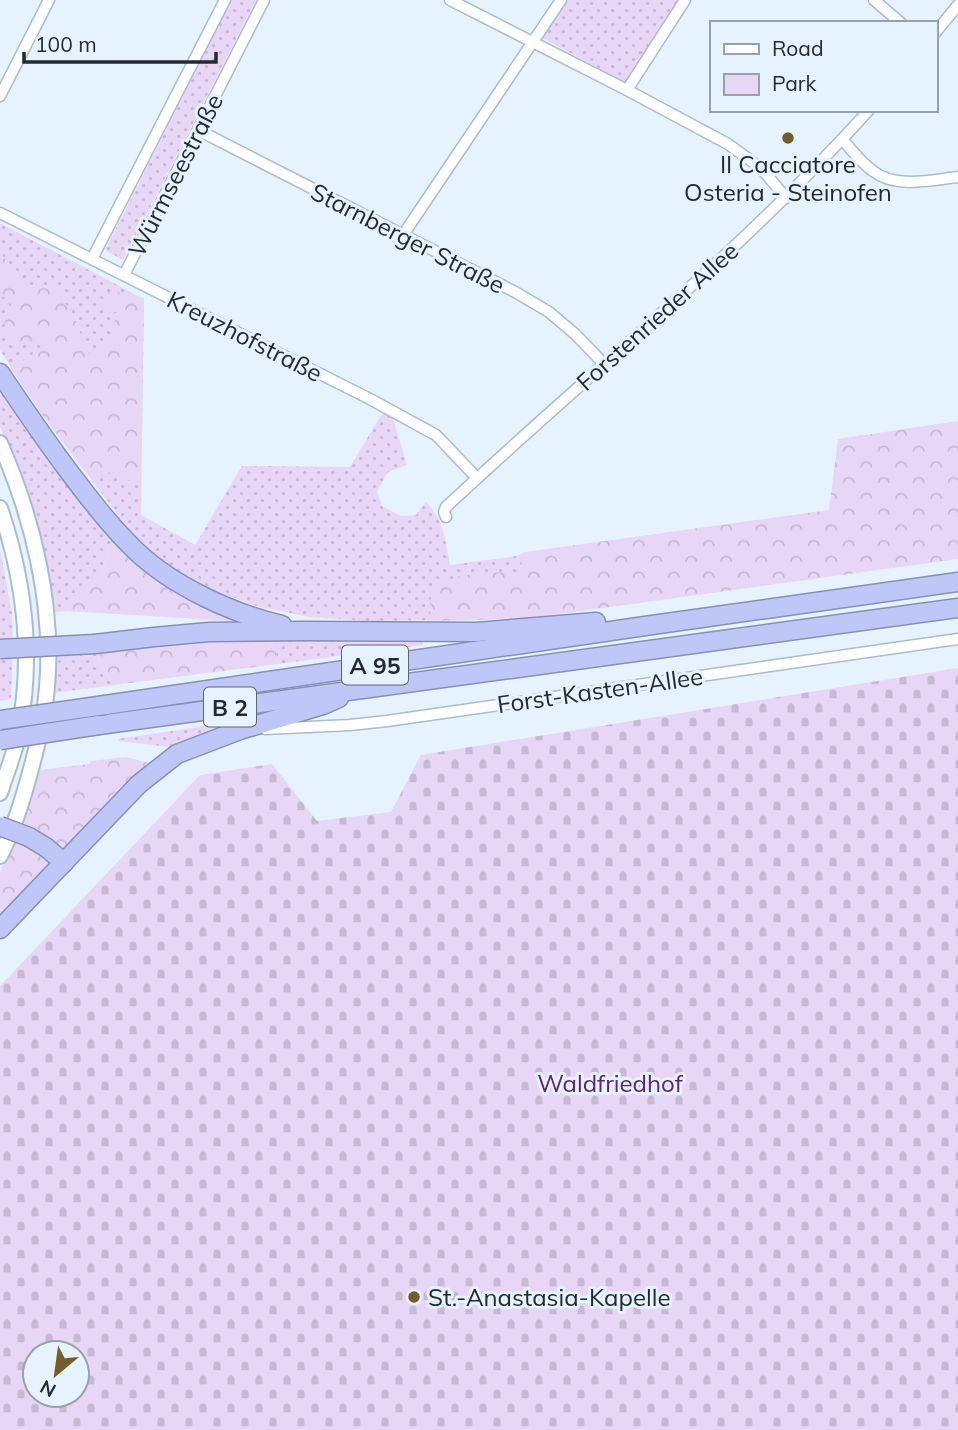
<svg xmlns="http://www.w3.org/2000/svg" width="958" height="1430" font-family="Mulish,sans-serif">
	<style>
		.green { fill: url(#green-dots) }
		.forest { fill: url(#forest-crowns) }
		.cemetery { fill: url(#cemetery-stones); fill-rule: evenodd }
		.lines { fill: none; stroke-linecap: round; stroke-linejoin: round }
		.street-casing { stroke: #aabdcf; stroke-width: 13 }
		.secondary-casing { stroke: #aabdcf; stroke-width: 18 }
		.highway-casing { stroke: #8890b2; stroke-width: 21 }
		.street { stroke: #fff; stroke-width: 10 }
		.secondary { stroke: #fff; stroke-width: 14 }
		.highway { stroke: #bfc7f8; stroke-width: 18 }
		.highway-bridge-casing { stroke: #8890b2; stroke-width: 21; stroke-linecap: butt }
		.highway-bridge { stroke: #bfc7f8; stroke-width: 18 }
		.poi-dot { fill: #735d2c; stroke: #e6f2fd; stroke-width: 2.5 }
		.labels { text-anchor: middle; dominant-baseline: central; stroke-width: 6; stroke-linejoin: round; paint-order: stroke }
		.shield { fill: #e6f2fd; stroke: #5e666e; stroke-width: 2 }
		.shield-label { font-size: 23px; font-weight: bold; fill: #232a31 }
		.poi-label { font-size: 24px; fill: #232a31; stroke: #e6f2fd }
		.street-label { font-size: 24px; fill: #232a31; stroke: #e6f2fd }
		.park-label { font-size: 24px; fill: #5d2381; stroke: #e6f2fd }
	</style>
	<defs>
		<pattern id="green-dots" width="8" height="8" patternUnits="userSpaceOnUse" patternTransform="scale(1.75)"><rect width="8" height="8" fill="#e8d6f7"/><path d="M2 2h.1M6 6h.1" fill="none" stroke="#c7b8d4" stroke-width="1.8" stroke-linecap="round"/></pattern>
		<pattern id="forest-crowns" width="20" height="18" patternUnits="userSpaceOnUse" patternTransform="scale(1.75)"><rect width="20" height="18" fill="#e8d6f7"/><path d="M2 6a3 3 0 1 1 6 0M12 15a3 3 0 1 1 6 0" fill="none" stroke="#c7b8d4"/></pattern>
		<pattern id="cemetery-stones" width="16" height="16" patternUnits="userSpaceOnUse" patternTransform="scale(1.75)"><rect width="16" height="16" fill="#e8d6f7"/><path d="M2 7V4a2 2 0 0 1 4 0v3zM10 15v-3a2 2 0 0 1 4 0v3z" fill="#c7b8d4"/></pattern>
	</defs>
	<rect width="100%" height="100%" fill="#e6f2fd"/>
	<g class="green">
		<polygon points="232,0 256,0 123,260 105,250"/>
		<polygon points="568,0 679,0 625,83 543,38"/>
		<path d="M0,223L144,299L141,515L195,545L242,466L350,467L383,412L392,416L407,465L388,472L377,491L382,506L401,516L416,515L426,502C445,522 445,540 450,565L517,556L525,552L542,583L513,619L368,621L309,617L256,606L219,592L187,577L167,564L138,541L43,416L0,350Z"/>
		<polygon points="0,384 112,538 102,574 67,611 54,612 45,558 30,504 10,447 0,427"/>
		<polygon points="0,549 12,613 13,650 11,699 0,701"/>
		<polygon points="102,637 99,662 114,685 53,693 56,665 55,638"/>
		<polygon points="264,639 423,641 423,645 278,664 276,652"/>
		<polygon points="226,723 227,726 170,747 119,741 118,739"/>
	</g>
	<g class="forest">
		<path d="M0,251L21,284L35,290L41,285L54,286L73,315L90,356C108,346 111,333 117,313L107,308L103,299L112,290L144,299L140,487L113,471L93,481L43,416L10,367L24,360L42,347V335L27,344L16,345L4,332L5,318L11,304L0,294Z"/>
		<path d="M958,421V559L545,616L513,619L431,621C430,610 428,596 436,588C452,571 497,573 519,572L525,552L829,510L838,439Z"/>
		<polygon points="112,538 227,614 230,621 67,611 102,574"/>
		<polygon points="102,637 264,639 276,652 278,664 114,685 99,662"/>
		<polygon points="126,757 149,763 116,792 0,916 0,871 15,842 39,770 89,764 91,761"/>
	</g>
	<path class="cemetery" d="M958,668V1430H0V986L200,775L272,764L317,821L391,812L421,755ZM35,1353H77V1395H35Z"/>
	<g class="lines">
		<g class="street-casing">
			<g id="street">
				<polyline points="450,0 627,90 728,144 761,168 786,198"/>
				<polyline points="874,0 901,23"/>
				<polyline points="935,33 958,5"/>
				<polyline points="627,90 685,0"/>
				<polyline points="0,96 49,0"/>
				<polyline points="198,130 517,293 549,312 575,334 604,364"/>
				<path d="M842,139C852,150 861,163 873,171C895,189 932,180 958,177"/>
				<polyline points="0,213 370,399 436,435 477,478"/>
				<polyline points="403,235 561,0"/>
				<polyline points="92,259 225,0"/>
				<polyline points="124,275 264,0"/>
				<path d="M446,517L444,512L446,507C587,375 739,254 869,110"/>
				<polyline points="265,729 350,725 387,721 958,639"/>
			</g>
		</g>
		<g class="secondary-casing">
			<g id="secondary">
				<path d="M0,443C33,518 54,605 47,687C45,713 39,740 32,765C24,796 15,827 0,856"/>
				<path d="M0,508C25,582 34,659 18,736C14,755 6,774 0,793"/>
			</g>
		</g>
		<g class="highway-casing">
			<g id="highway">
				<path d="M0,373C22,406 44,438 67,469C89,498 110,526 136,551C173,586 233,614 282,625"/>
				<polyline points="95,644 154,637 209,632 306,631 477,632 596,622"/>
				<polyline points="105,705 645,626 958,582"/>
				<polyline points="99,725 958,608"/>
				<polyline points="29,837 47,848 64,863"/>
				<polyline points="0,929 139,784 177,754 240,730 323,705 339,698"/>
			</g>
		</g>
		<use href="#street" class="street"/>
		<use href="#secondary" class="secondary"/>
		<use href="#highway" class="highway"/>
		<g class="highway-bridge-casing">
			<g id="highway-bridge">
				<polyline points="0,649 95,644"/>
				<polyline points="0,720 105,705"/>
				<polyline points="0,740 99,725"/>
				<polyline points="0,826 29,837"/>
			</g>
		</g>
		<use href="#highway-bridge" class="highway-bridge"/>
	</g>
	<g class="poi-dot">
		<circle cx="788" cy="138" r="7"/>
		<circle cx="414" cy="1297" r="7"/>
	</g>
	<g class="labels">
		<g class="shield">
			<rect x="342" y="645.5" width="66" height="39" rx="5"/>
			<rect x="204" y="687.5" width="52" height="39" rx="5"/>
		</g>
		<g class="shield-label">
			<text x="375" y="665">A 95</text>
			<text x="230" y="707">B 2</text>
		</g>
		<g class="poi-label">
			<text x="788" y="164">Il Cacciatore<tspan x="788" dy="28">Osteria - Steinofen</tspan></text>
			<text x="428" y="1297" text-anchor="start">St.-Anastasia-Kapelle</text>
		</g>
		<g class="street-label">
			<text transform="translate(175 175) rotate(-63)">Würmseestraße</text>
			<text transform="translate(408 238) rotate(27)">Starnberger Straße</text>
			<text transform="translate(657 316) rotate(-42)">Forstenrieder Allee</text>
			<text transform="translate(245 336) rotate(27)">Kreuzhofstraße</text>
			<text transform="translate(600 690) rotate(-8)">Forst-Kasten-Allee</text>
		</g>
		<g class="park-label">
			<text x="610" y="1083">Waldfriedhof</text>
		</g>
	</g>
	<rect x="710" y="21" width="228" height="91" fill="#e6f2fd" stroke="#98a2ab" stroke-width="2"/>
	<rect x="724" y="44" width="35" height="10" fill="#ffffff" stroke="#98a2ab" stroke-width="2"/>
	<text x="772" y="56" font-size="21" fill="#232a31">Road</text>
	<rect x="724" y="74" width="35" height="21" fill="#e8d6f7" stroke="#98a2ab" stroke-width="2"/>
	<text x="772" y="91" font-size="21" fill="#232a31">Park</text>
	<g transform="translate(56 1374) rotate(209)"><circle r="33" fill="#e6f2fd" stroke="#98a2ab" stroke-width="2"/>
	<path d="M0-5L12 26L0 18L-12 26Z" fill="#735d2c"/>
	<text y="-10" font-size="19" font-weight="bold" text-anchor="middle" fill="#232a31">N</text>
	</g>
	<path d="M24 52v10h192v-10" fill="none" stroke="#232a31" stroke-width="3.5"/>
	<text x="35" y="52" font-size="21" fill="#232a31" stroke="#e6f2fd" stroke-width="5" paint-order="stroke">100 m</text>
</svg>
